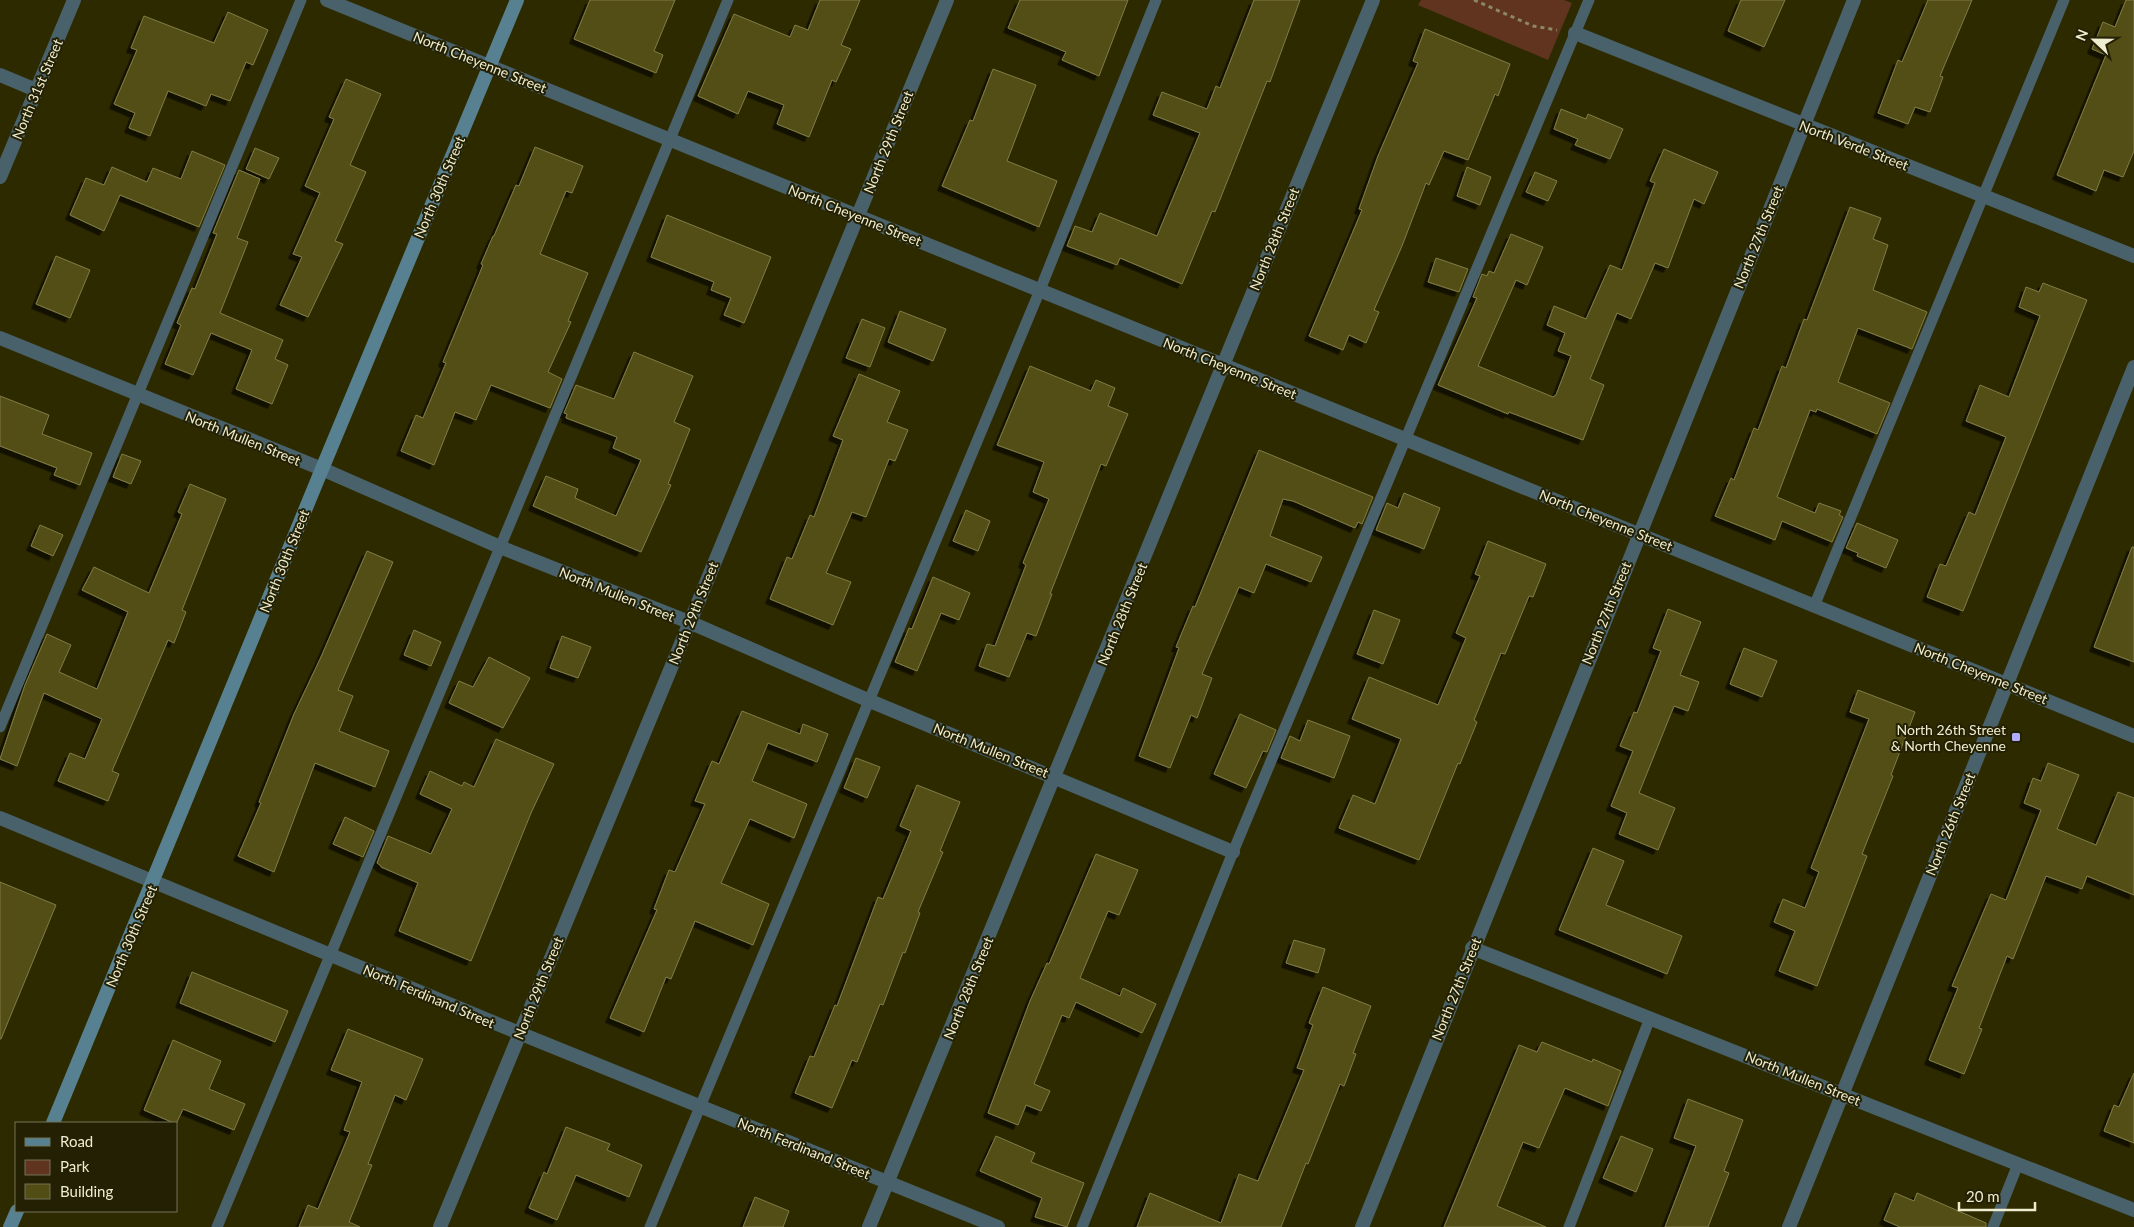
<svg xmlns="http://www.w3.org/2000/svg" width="2134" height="1227" font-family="Lato,sans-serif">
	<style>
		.green { fill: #61341f }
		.building { fill: #524d15; stroke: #817d47; filter: url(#shadow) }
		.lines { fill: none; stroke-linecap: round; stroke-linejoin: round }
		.path { stroke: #8b8864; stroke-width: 3; stroke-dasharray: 4 4; stroke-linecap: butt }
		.service { stroke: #48616b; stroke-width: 11 }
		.minor { stroke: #48616b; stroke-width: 14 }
		.tertiary { stroke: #48616b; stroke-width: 14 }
		.secondary { stroke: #578090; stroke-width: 14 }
		.poi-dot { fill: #b0aefa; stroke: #232004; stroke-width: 2 }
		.labels { text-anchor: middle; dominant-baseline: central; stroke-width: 4; stroke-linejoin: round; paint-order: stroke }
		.street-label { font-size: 14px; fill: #eeedd0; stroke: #232004 }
		.poi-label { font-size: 14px; fill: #eeedd0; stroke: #232004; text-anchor: end }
	</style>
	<defs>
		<filter id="shadow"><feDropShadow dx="-4.5" dy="4.5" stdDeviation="0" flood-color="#0009"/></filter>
	</defs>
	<rect width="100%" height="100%" fill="#2e2a00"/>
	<polygon class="green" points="1421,0 1564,0 1572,3 1548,60 1418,5"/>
	<g class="building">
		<polygon points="590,0 675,0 654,51 663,55 656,73 574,39"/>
		<polygon points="820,0 860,0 841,45 851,49 836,82 832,80 809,137 777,124 784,105 748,91 738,114 698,96 734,14 790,37 795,25 808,30"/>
		<polygon points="1020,0 1128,0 1099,76 1062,60 1066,52 1008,28"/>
		<polygon points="1254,0 1300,0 1270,82 1267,81 1215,212 1212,211 1182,284 1120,258 1117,265 1067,246 1075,226 1092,232 1100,213 1157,236 1200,133 1153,115 1162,92 1207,109 1216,86 1220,88"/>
		<polygon points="1741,0 1785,0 1764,47 1728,31"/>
		<polygon points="1928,0 1972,0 1940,76 1943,77 1930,112 1915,107 1908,124 1878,113 1898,60 1902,62"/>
		<polygon points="2126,0 2134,0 2134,151 2123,177 2104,170 2096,191 2057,175 2106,55 2092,49 2103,22 2115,27"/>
		<polygon points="228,12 268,30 253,65 246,62 230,101 211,94 206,106 168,91 150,136 129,128 135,113 114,104 137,50 131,48 144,16 214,43"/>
		<polygon points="1425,29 1510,64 1498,96 1495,94 1468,160 1444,151 1429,185 1426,183 1402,246 1374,310 1379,312 1366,343 1349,335 1343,350 1309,336 1362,210 1359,209 1378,156 1418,63 1413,61"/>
		<polygon points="993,69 1036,85 1007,161 1057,181 1039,227 942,186 970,120 973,121"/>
		<polygon points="346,79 381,94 350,165 366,172 335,241 343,244 308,317 280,305 302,257 293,254 320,193 305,186 334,119 329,117"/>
		<polygon points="1561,109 1586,119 1588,114 1623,129 1610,159 1575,145 1578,139 1554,129"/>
		<polygon points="535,147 583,166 572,193 566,191 540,254 588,273 568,321 571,322 548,372 562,379 550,408 491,385 476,420 455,412 434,465 401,451 416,415 423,418 446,363 443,362 483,265 481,264 493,236 494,236 516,185 519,186"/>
		<polygon points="255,148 279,158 269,179 246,169"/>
		<polygon points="1664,149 1718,172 1704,204 1694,199 1668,268 1655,263 1631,319 1617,313 1590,379 1604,385 1583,440 1509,412 1508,414 1438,385 1477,298 1473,297 1482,274 1487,276 1489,271 1494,273 1511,234 1543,247 1527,285 1516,280 1478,366 1553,397 1556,395 1571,356 1558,351 1565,333 1547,325 1554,306 1586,319 1610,265 1622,270 1655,183 1650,181"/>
		<polygon points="192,151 225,165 199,227 120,195 104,231 70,215 86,178 104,185 112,167 147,182 153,168 181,179"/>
		<polygon points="1467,167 1491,177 1480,205 1457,196"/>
		<polygon points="239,170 260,179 237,238 248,242 220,313 283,340 275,359 288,365 272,404 236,389 252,350 211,333 193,375 165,364 181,325 177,323 192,288 195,289 217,234 213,233"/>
		<polygon points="1535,172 1557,181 1548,201 1526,192"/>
		<polygon points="1850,207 1881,218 1873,239 1888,245 1873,290 1927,312 1912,349 1858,328 1838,382 1890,403 1877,434 1817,409 1816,412 1810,410 1777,497 1815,513 1819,503 1841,511 1839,515 1843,517 1832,542 1782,521 1775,540 1715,516 1731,478 1734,480 1754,428 1758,430 1782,366 1786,368 1804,319 1807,320"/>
		<polygon points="667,215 771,257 744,323 724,315 731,298 711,290 714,282 651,257"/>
		<polygon points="56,256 90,270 70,318 36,304"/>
		<polygon points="1436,258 1468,269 1459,292 1428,282"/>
		<polygon points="2043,283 2087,300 1963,611 1927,597 1940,564 1946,566 1969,512 1975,515 2006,437 1966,421 1980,385 2009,397 2040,316 2019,307 2026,287 2039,292"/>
		<polygon points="900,311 946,329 933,361 888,342"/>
		<polygon points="862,319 885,328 870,367 846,358"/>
		<polygon points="634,352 693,376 674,422 690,429 668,484 671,485 641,552 533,506 546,476 578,489 575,498 616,516 641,460 613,448 617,437 566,418 567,414 564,413 576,385 614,399"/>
		<polygon points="1030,366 1091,391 1096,380 1115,388 1108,406 1128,414 1106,466 1101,464 1050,594 1052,594 1036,636 1027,633 1009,677 979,666 987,644 995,646 1026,565 1023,563 1049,499 1033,492 1044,462 997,445"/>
		<polygon points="859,374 900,391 887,422 908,430 895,461 889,459 866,517 852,512 826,573 851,582 833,625 770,599 787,557 792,559 810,515 814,517 843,440 833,436"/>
		<polygon points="0,396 49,415 42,434 92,453 80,485 54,475 57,468 0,446"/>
		<polygon points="1259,450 1373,497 1362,524 1358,522 1355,528 1293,501 1283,499 1270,536 1322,557 1311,582 1266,564 1254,593 1239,587 1202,674 1212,678 1197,718 1191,715 1170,768 1139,756 1179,648 1176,647 1193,606 1195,607"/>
		<polygon points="122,454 141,461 131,484 113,477"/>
		<polygon points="190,484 226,499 182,610 186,612 174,643 168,640 112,771 119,774 108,801 58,781 70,753 85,759 102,719 44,693 17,766 0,759 25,685 47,634 71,645 59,672 97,689 128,612 82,590 94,567 149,593 182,514 178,512"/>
		<polygon points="1404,493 1440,508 1424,549 1376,530 1387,503 1398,508"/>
		<polygon points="966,510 990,521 978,551 953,541"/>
		<polygon points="1857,523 1898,540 1886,568 1857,556 1858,553 1846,548"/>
		<polygon points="40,525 63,535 53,556 31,546"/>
		<polygon points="1488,541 1546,564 1533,597 1529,596 1505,654 1501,653 1474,720 1477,722 1460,764 1458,763 1419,860 1339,828 1353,795 1375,804 1401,739 1352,719 1369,677 1438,705 1466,638 1456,633 1480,576 1475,574"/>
		<polygon points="2132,547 2134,547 2134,662 2094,647"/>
		<polygon points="367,551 393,562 338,690 353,696 339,731 389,751 375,787 315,763 274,872 238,856 261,803 259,802 294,714 321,657"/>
		<polygon points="933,577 970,593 959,620 941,613 917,671 895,662 909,628 912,629"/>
		<polygon points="1668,609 1701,622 1680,675 1699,682 1688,711 1674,706 1639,793 1675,808 1658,850 1619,834 1627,813 1611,806 1633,751 1620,746 1634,712 1637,713 1661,651 1653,648"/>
		<polygon points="1374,610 1400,620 1383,664 1357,654"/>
		<polygon points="414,630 441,642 431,666 404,655"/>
		<polygon points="562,636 591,647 578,678 550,668"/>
		<polygon points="1744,648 1777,661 1762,697 1730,684"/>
		<polygon points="489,657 530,678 503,728 449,703 459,681 473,687"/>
		<polygon points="1858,690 1915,712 1891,775 1893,776 1862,854 1867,856 1817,986 1779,971 1795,931 1774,922 1783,899 1805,908 1819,872 1811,868 1869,719 1850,712"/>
		<polygon points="742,711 800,734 803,724 828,734 817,762 768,743 752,781 807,804 794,838 750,819 721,883 769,904 753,945 695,921 671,979 666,977 644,1032 610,1018 657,910 654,909 669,870 675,872 705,804 695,801 712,761 719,764"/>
		<polygon points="1240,714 1276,730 1267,752 1263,751 1246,788 1214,774"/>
		<polygon points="1308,720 1350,736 1334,778 1281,758 1290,736 1300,741"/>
		<polygon points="496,739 554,764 531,813 471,961 399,931 418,883 381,867 381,866 377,863 388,836 431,854 452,809 420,794 430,771 462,786 464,782 474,787"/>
		<polygon points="856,758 880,767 867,798 844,788"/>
		<polygon points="2048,763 2079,775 2057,829 2096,845 2118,792 2134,798 2134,895 2087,876 2082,889 2046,876 2013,959 2007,956 1979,1028 1982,1029 1964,1074 1929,1060 1958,988 1952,986 1991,894 2006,900 2041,810 2024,803 2033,778 2041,781"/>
		<polygon points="917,785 960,802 940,851 943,852 918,912 920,913 905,953 903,952 883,1005 880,1004 857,1062 852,1060 832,1108 795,1093 810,1056 814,1057 835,1005 837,1006 878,897 883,899 911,831 900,826"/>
		<polygon points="345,817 374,831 363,857 333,844"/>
		<polygon points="1593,848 1624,861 1606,905 1682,936 1667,974 1559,930"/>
		<polygon points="1096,854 1138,870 1119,915 1108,911 1080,978 1120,996 1123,988 1156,1004 1142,1033 1076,1002 1069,1018 1062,1015 1034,1084 1050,1091 1041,1111 1026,1105 1018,1125 988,1113 1030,1001 1047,963 1049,964"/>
		<polygon points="0,882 56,905 1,1039 0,1039"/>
		<polygon points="1294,940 1325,949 1318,973 1286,963"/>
		<polygon points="192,972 288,1011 275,1042 180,1003"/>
		<polygon points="1323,987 1371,1006 1353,1053 1356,1054 1344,1086 1340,1084 1308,1164 1306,1163 1281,1227 1137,1227 1150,1193 1221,1223 1239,1174 1258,1181 1304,1070 1297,1068 1313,1025 1309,1023"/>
		<polygon points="348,1029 423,1059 406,1100 395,1095 368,1164 372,1165 349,1222 360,1227 299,1227 308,1205 318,1209 350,1132 344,1130 362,1082 331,1070"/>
		<polygon points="173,1040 221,1061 209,1089 245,1104 234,1130 183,1109 176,1124 144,1110"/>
		<polygon points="1542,1042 1592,1062 1593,1059 1621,1071 1608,1106 1565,1088 1539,1148 1523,1142 1497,1206 1546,1227 1444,1227 1519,1045 1537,1052"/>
		<polygon points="2134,1073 2134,1143 2104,1131 2114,1105 2119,1107"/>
		<polygon points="1688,1099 1743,1120 1724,1171 1729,1173 1708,1227 1665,1227 1696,1146 1674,1138"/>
		<polygon points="566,1127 610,1144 607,1150 642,1165 629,1197 576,1175 557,1220 529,1208 544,1172 547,1174"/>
		<polygon points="996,1136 1035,1153 1031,1162 1084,1183 1067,1227 1035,1217 1042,1198 980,1171"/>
		<polygon points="1621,1136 1653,1149 1636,1192 1603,1178"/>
		<polygon points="1895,1193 1914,1201 1917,1193 1986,1223 1986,1227 1900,1227 1884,1220"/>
		<polygon points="755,1197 789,1211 783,1227 743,1227"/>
	</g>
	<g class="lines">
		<polyline class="path" points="1474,0 1533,26 1557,30"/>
		<g class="service">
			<polyline points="1815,604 2064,0"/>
			<polyline points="0,727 301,0"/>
			<polyline points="217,1227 728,0"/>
			<polyline points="650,1227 1040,290 1156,0"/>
			<polyline points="1082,1227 1233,852 1589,0"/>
			<polyline points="1569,1227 1650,1018"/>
			<polyline points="1993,1227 2018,1164"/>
		</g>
		<g class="minor">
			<polyline points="327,0 2134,736"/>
			<polyline points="1575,33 2134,256"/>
			<polyline points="0,75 36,90"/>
			<polyline points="0,177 74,0"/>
			<polyline points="0,338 322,469 500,547 689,622 870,701 1233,852"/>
			<polyline points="0,818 519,1033 998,1227"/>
			<polyline points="1472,948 2134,1210"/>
			<polyline points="440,1227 947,0"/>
			<polyline points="869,1227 1373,0"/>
			<polyline points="1362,1227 1854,0"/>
		</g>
		<polyline class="tertiary" points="1789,1227 2134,367"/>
		<g class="secondary">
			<polyline points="53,1123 322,469 517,0"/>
			<polyline points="10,1227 17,1211"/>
		</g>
	</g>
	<rect class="poi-dot" x="2011" y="732" width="10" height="10" rx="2.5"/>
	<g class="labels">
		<g class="street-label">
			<text transform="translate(480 62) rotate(22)">North Cheyenne Street</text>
			<text transform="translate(37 89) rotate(-67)">North 31st Street</text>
			<text transform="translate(888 142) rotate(-68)">North 29th Street</text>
			<text transform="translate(1854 145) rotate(21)">North Verde Street</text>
			<text transform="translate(439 187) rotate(-67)">North 30th Street</text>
			<text transform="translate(855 215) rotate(22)">North Cheyenne Street</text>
			<text transform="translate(1758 237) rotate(-68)">North 27th Street</text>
			<text transform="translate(1274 239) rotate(-68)">North 28th Street</text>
			<text transform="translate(1230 368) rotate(22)">North Cheyenne Street</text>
			<text transform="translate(243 438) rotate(22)">North Mullen Street</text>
			<text transform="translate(1606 520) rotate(22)">North Cheyenne Street</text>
			<text transform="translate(284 561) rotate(-68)">North 30th Street</text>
			<text transform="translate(617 594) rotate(22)">North Mullen Street</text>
			<text transform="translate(693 613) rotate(-68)">North 29th Street</text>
			<text transform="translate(1606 613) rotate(-68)">North 27th Street</text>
			<text transform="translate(1122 614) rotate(-68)">North 28th Street</text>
			<text transform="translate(1981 673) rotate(22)">North Cheyenne Street</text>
			<text transform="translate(991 750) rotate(22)">North Mullen Street</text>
			<text transform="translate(1950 824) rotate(-68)">North 26th Street</text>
			<text transform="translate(131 936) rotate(-67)">North 30th Street</text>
			<text transform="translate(538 988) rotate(-68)">North 29th Street</text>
			<text transform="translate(968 988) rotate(-68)">North 28th Street</text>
			<text transform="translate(1456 989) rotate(-68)">North 27th Street</text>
			<text transform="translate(429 996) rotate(23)">North Ferdinand Street</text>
			<text transform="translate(1803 1078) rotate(22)">North Mullen Street</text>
			<text transform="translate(804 1148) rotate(22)">North Ferdinand Street</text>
		</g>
		<g class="poi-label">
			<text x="2006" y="729">North 26th Street<tspan x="2006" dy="16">&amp; North Cheyenne</tspan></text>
		</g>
	</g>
	<rect x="15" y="1122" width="162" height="90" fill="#232004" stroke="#747256"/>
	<rect x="25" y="1138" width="25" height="8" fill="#578090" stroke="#747256"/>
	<text x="60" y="1147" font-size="15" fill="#eeedd0">Road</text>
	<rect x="25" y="1160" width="25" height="15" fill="#61341f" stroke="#747256"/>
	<text x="60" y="1172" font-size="15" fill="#eeedd0">Park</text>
	<rect x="25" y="1184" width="25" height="15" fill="#524d15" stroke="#747256"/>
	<text x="60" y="1197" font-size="15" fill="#eeedd0">Building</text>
	<g transform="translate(2094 40) rotate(292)" stroke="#232004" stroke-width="4" paint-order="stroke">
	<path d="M0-4L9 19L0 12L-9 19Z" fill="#eeedd0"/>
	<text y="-8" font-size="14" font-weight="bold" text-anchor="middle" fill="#eeedd0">N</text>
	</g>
	<path d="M1959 1202v8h76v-8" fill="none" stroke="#eeedd0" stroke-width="2.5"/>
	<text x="1966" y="1202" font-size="15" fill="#eeedd0" stroke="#232004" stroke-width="4" paint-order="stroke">20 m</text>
</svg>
